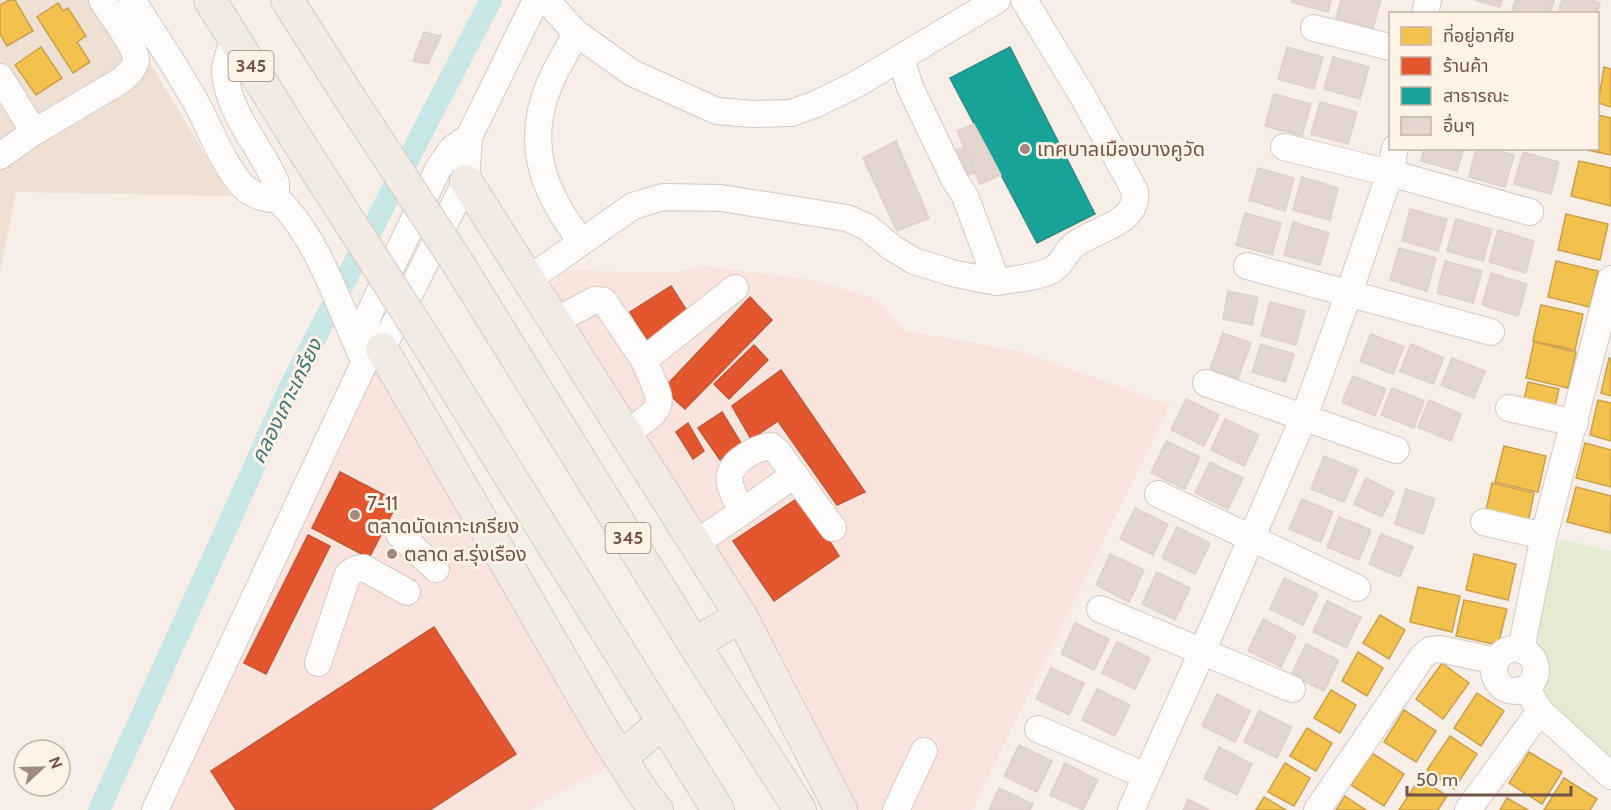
<svg xmlns="http://www.w3.org/2000/svg" width="1611" height="810" font-family="Cabin,'Noto Sans Thai',sans-serif">
	<style>
		.residential { fill: #efe0d4 }
		.commercial { fill: #f9e4dd }
		.green { fill: #e4ebd2 }
		.homes { fill: #f2c14e; stroke: #cca04c; stroke-width: 1.5 }
		.shops { fill: #e4572e; stroke: #c25636; stroke-width: 1.5 }
		.public { fill: #17a398; stroke: #338b80; stroke-width: 1.5 }
		.lines { fill: none; stroke-linecap: round; stroke-linejoin: round }
		.canal { stroke: #c9e6e6; stroke-width: 22 }
		.building { fill: #e2d6cf; stroke: #dfd0c9; stroke-width: 1.5 }
		.minor-casing { stroke: #d4cac5; stroke-width: 28 }
		.major-casing { stroke: #d5c9c4; stroke-width: 34 }
		.minor { stroke: #fefcfb; stroke-width: 26 }
		.major { stroke: #f1ebe4; stroke-width: 32 }
		.major-bridge-casing { stroke: #d5c9c4; stroke-width: 34; stroke-linecap: butt }
		.major-bridge { stroke: #f1ebe4; stroke-width: 32 }
		.poi-dot { fill: #a18980; stroke: #fff3e7; stroke-width: 2 }
		.labels { text-anchor: middle; dominant-baseline: central; stroke-width: 6; stroke-linejoin: round; paint-order: stroke }
		.shield { fill: #fff3e7; stroke: #9d8278; stroke-width: 1.5 }
		.shield-label { font-size: 18px; font-weight: bold; fill: #735248 }
		.poi-label { font-size: 20px; fill: #735248; stroke: #fff3e7; text-anchor: start }
		.water-label { font-size: 21px; font-style: italic; fill: #3c7678; stroke: #fff3e7 }
	</style>
	<rect width="100%" height="100%" fill="#f6eee7"/>
	<polygon class="residential" points="0,0 112,0 230,196 16,192 0,271"/>
	<g class="commercial">
		<polygon points="703,266 806,279 837,287 877,300 906,331 1020,351 1170,405 972,810 839,810 544,304 562,270 672,273"/>
		<polygon points="382,349 621,758 530,810 156,810"/>
	</g>
	<polygon class="green" points="1560,539 1611,551 1611,763 1535,688 1542,595"/>
	<g class="homes">
		<polygon points="9,0 15,0 33,31 7,46 0,34 0,5"/>
		<polygon points="58,3 63,11 68,8 86,36 77,42 90,62 73,73 37,17"/>
		<polygon points="41,47 62,78 36,95 15,65"/>
		<polygon points="1604,67 1611,69 1611,107 1598,103"/>
		<polygon points="1598,115 1611,118 1611,155 1582,149 1598,148"/>
		<polygon points="1579,161 1611,168 1611,206 1571,196"/>
		<polygon points="1566,214 1608,224 1600,260 1558,250"/>
		<polygon points="1556,261 1598,271 1590,307 1548,297"/>
		<polygon points="1541,305 1583,314 1575,350 1533,341"/>
		<polygon points="1534,342 1576,352 1568,388 1526,378"/>
		<polygon points="1609,358 1611,359 1611,396 1601,393"/>
		<polygon points="1528,382 1559,389 1553,415 1522,408"/>
		<polygon points="1598,400 1611,403 1611,441 1590,435"/>
		<polygon points="1585,443 1611,450 1611,487 1576,478"/>
		<polygon points="1504,446 1546,456 1538,492 1495,482"/>
		<polygon points="1492,483 1534,493 1527,528 1484,519"/>
		<polygon points="1576,487 1611,496 1610,533 1567,522"/>
		<polygon points="1474,554 1516,564 1508,600 1466,590"/>
		<polygon points="1418,587 1460,596 1452,632 1410,622"/>
		<polygon points="1464,600 1507,609 1498,645 1456,636"/>
		<polygon points="1380,615 1405,630 1389,659 1363,643"/>
		<polygon points="1358,652 1383,668 1367,696 1342,681"/>
		<polygon points="1442,663 1469,683 1443,719 1416,699"/>
		<polygon points="1331,690 1356,705 1340,733 1314,718"/>
		<polygon points="1477,693 1504,711 1481,746 1454,728"/>
		<polygon points="1404,710 1436,731 1416,762 1384,742"/>
		<polygon points="1307,728 1332,743 1316,771 1290,756"/>
		<polygon points="1450,736 1477,754 1454,789 1427,770"/>
		<polygon points="1529,752 1562,772 1542,804 1509,783"/>
		<polygon points="1372,753 1404,774 1384,806 1351,785"/>
		<polygon points="1285,763 1310,778 1294,806 1268,792"/>
		<polygon points="1420,778 1447,796 1438,810 1399,810"/>
		<polygon points="1564,778 1597,799 1590,810 1544,810"/>
		<polygon points="1345,796 1366,810 1336,810"/>
		<polygon points="1264,797 1286,810 1256,810"/>
		<polygon points="1507,798 1528,810 1500,810"/>
	</g>
	<g class="shops">
		<polygon points="671,286 689,314 647,340 630,312"/>
		<polygon points="750,297 772,320 685,409 663,389"/>
		<polygon points="754,345 768,360 729,399 714,384"/>
		<polygon points="781,370 865,492 837,505 778,421 751,439 732,406"/>
		<polygon points="722,412 741,443 720,460 698,428"/>
		<polygon points="688,423 704,451 693,459 676,432"/>
		<polygon points="340,472 398,502 369,558 312,528"/>
		<polygon points="801,496 839,556 774,601 733,541"/>
		<polygon points="308,535 330,546 266,674 244,663"/>
		<polygon points="434,627 516,754 430,810 236,810 211,771"/>
	</g>
	<polygon class="public" points="1010,47 1095,214 1037,243 950,78"/>
	<g class="lines">
		<polyline class="canal" points="99,810 292,383 491,0"/>
	</g>
	<g class="building">
		<polygon points="1292,0 1331,0 1328,12 1291,2"/>
		<polygon points="1341,0 1381,0 1373,28 1336,18"/>
		<polygon points="1475,0 1502,0 1500,7"/>
		<polygon points="1515,0 1554,0 1550,14 1525,14 1512,10"/>
		<polygon points="1562,0 1591,0 1600,3 1597,14 1558,14"/>
		<polygon points="424,32 441,36 428,64 413,61"/>
		<polygon points="1287,47 1323,57 1314,89 1278,79"/>
		<polygon points="1333,57 1369,67 1360,99 1324,89"/>
		<polygon points="1274,94 1311,104 1302,136 1265,126"/>
		<polygon points="1320,102 1357,112 1348,144 1311,134"/>
		<polygon points="974,124 1001,175 980,184 957,131"/>
		<polygon points="896,141 929,218 897,231 863,158"/>
		<polygon points="964,147 975,172 959,179 948,154"/>
		<polygon points="1424,148 1464,148 1457,171 1421,161"/>
		<polygon points="1476,148 1491,148 1514,155 1505,187 1469,177"/>
		<polygon points="1523,152 1559,162 1551,194 1514,184"/>
		<polygon points="1258,168 1294,178 1285,211 1249,200"/>
		<polygon points="1302,177 1338,188 1330,220 1293,210"/>
		<polygon points="1410,209 1447,219 1438,251 1402,241"/>
		<polygon points="1245,213 1281,223 1272,255 1236,245"/>
		<polygon points="1456,219 1492,229 1483,261 1447,251"/>
		<polygon points="1293,222 1329,233 1320,265 1284,255"/>
		<polygon points="1498,230 1534,241 1526,273 1489,262"/>
		<polygon points="1399,248 1436,258 1427,291 1390,280"/>
		<polygon points="1445,261 1482,271 1473,303 1437,293"/>
		<polygon points="1491,273 1527,284 1518,316 1482,305"/>
		<polygon points="1228,291 1258,297 1252,325 1223,319"/>
		<polygon points="1270,302 1305,311 1296,345 1261,336"/>
		<polygon points="1223,333 1251,343 1238,379 1210,369"/>
		<polygon points="1371,334 1404,347 1393,374 1360,361"/>
		<polygon points="1261,344 1294,354 1285,382 1252,372"/>
		<polygon points="1411,344 1444,358 1433,384 1400,371"/>
		<polygon points="1452,358 1485,371 1474,398 1441,385"/>
		<polygon points="1353,376 1386,389 1375,416 1342,402"/>
		<polygon points="1392,388 1424,401 1414,428 1381,415"/>
		<polygon points="1186,399 1219,415 1204,446 1171,430"/>
		<polygon points="1429,400 1461,414 1451,441 1418,427"/>
		<polygon points="1225,419 1259,435 1244,466 1211,450"/>
		<polygon points="1166,441 1200,457 1185,489 1151,473"/>
		<polygon points="1324,456 1358,470 1344,502 1311,489"/>
		<polygon points="1210,462 1243,478 1228,509 1195,493"/>
		<polygon points="1366,478 1394,492 1382,517 1354,504"/>
		<polygon points="1406,489 1435,499 1423,534 1395,524"/>
		<polygon points="1302,499 1333,512 1321,542 1289,529"/>
		<polygon points="1135,508 1168,524 1153,555 1120,539"/>
		<polygon points="1339,517 1371,530 1359,560 1327,547"/>
		<polygon points="1177,527 1210,543 1195,574 1162,558"/>
		<polygon points="1381,534 1413,547 1400,577 1369,564"/>
		<polygon points="1110,554 1144,570 1129,602 1096,585"/>
		<polygon points="1157,572 1190,588 1175,620 1142,604"/>
		<polygon points="1284,578 1318,594 1303,625 1270,609"/>
		<polygon points="1327,601 1361,617 1346,648 1313,632"/>
		<polygon points="1263,619 1296,636 1281,667 1248,651"/>
		<polygon points="1075,623 1109,639 1094,670 1061,654"/>
		<polygon points="1117,642 1150,658 1135,689 1102,673"/>
		<polygon points="1306,644 1339,660 1324,691 1291,675"/>
		<polygon points="1051,668 1084,683 1069,715 1036,699"/>
		<polygon points="1097,689 1130,705 1115,736 1082,720"/>
		<polygon points="1217,694 1250,711 1235,742 1202,726"/>
		<polygon points="1259,711 1292,727 1277,758 1244,742"/>
		<polygon points="1019,745 1052,761 1037,792 1004,776"/>
		<polygon points="1219,747 1252,764 1237,795 1204,779"/>
		<polygon points="1065,763 1098,780 1083,810 1050,795"/>
		<polygon points="999,788 1033,804 1030,810 989,810"/>
		<polygon points="1188,799 1209,810 1183,810"/>
	</g>
	<g class="lines">
		<g class="minor-casing">
			<g id="minor">
				<path d="M132,0C153,33 175,65 194,99C210,127 220,159 241,184C249,193 258,197 269,199L276,192V183C261,146 227,113 225,71C225,61 231,49 234,39"/>
				<polyline points="546,0 576,33 632,73 717,111 753,114 791,113 816,104 855,85 997,0"/>
				<polyline points="1425,14 1428,0"/>
				<polyline points="1314,28 1390,47"/>
				<path d="M576,33C568,50 557,66 550,83C524,143 543,193 582,242"/>
				<polyline points="0,77 34,132"/>
				<polyline points="1284,147 1390,173 1530,212"/>
				<path d="M0,156L34,132L122,80C128,74 135,68 136,60C136,46 110,13 102,0"/>
				<path d="M274,196C316,233 338,303 361,354"/>
				<polyline points="1247,266 1491,332"/>
				<polyline points="529,279 633,206 663,197 721,198 847,218 867,227 891,247 914,261 956,274 997,282 965,196 954,179 910,87 901,58"/>
				<path d="M997,282C1014,279 1036,278 1052,270C1063,264 1064,254 1073,246C1094,228 1139,225 1135,191L1082,95L1024,0"/>
				<polyline points="555,321 595,300 604,301 644,360"/>
				<polyline points="367,357 382,349 466,181 469,137 536,0"/>
				<polyline points="1206,383 1396,450"/>
				<polyline points="1509,408 1575,423"/>
				<path d="M625,435C668,403 665,410 644,360L735,288"/>
				<polyline points="1158,494 1357,588"/>
				<polyline points="742,512 794,475"/>
				<polyline points="1484,522 1544,536"/>
				<polyline points="399,534 436,569"/>
				<path d="M696,543L742,512C733,492 720,477 740,460C749,453 760,447 771,446L777,451L833,528"/>
				<polyline points="1100,609 1292,689"/>
				<circle cx="1515" cy="670" r="21"/>
				<polyline points="1521,650 1544,536 1611,279"/>
				<polyline points="318,663 348,574 356,569 364,568 407,592"/>
				<polyline points="1531,696 1540,711 1611,776"/>
				<polyline points="1038,729 1146,776"/>
				<polyline points="155,810 367,357 364,334 368,316 438,169 452,149 469,137"/>
				<polyline points="896,810 924,751"/>
				<polyline points="1131,810 1202,652 1304,417 1349,293 1390,173 1395,148"/>
				<polyline points="1317,810 1422,657 1430,650 1440,649 1496,661"/>
				<polyline points="1468,810 1540,711"/>
			</g>
		</g>
		<g class="major-casing">
			<g id="major">
				<polyline points="210,0 292,132"/>
				<polyline points="287,0 349,97"/>
				<polyline points="466,181 741,616 841,810"/>
				<polyline points="459,265 694,644 800,810"/>
				<polyline points="424,338 718,810"/>
				<polyline points="382,349 602,729 645,796 657,810"/>
				<polyline points="694,644 741,616"/>
				<polyline points="621,758 662,723"/>
			</g>
		</g>
		<use href="#minor" class="minor"/>
		<use href="#major" class="major"/>
		<g class="major-bridge-casing">
			<g id="major-bridge">
				<polyline points="349,97 459,265"/>
				<polyline points="292,132 424,338"/>
			</g>
		</g>
		<use href="#major-bridge" class="major-bridge"/>
	</g>
	<g class="poi-dot">
		<circle cx="1025" cy="149" r="6"/>
		<circle cx="355" cy="515" r="6"/>
		<circle cx="392" cy="554" r="6"/>
	</g>
	<g class="labels">
		<g class="shield">
			<rect x="228.5" y="51" width="45" height="30" rx="4.5"/>
			<rect x="605.5" y="523" width="45" height="30" rx="4.5"/>
		</g>
		<g class="shield-label">
			<text x="251" y="66">345</text>
			<text x="628" y="538">345</text>
		</g>
		<g class="poi-label">
			<text x="1037" y="149">เทศบาลเมืองบางคูวัด</text>
			<text x="367" y="503">7-11<tspan x="367" dy="23">ตลาดนัดเกาะเกรียง</tspan></text>
			<text x="404" y="554">ตลาด ส.รุ่งเรือง</text>
		</g>
		<g class="water-label">
			<text transform="translate(286 401) rotate(-64)">คลองเกาะเกรียง</text>
		</g>
	</g>
	<rect x="1389" y="12" width="210" height="138" fill="#fff3e7" stroke="#c7b3a7" stroke-width="1.5"/>
	<rect x="1401" y="27" width="30" height="18" fill="#f2c14e" stroke="#c7b3a7" stroke-width="1.5"/>
	<text x="1443" y="42" font-size="18" fill="#735248">ที่อยู่อาศัย</text>
	<rect x="1401" y="57" width="30" height="18" fill="#e4572e" stroke="#c7b3a7" stroke-width="1.5"/>
	<text x="1443" y="72" font-size="18" fill="#735248">ร้านค้า</text>
	<rect x="1401" y="87" width="30" height="18" fill="#17a398" stroke="#c7b3a7" stroke-width="1.5"/>
	<text x="1443" y="102" font-size="18" fill="#735248">สาธารณะ</text>
	<rect x="1401" y="117" width="30" height="18" fill="#e2d6cf" stroke="#c7b3a7" stroke-width="1.5"/>
	<text x="1443" y="132" font-size="18" fill="#735248">อื่นๆ</text>
	<g transform="translate(42 768) rotate(68)"><circle r="28" fill="#fff3e7" stroke="#c7b3a7" stroke-width="1.5"/>
	<path d="M0-4.5L10 22L0 15L-10 22Z" fill="#a18980"/>
	<text y="-9" font-size="16" font-weight="bold" text-anchor="middle" fill="#735248">N</text>
	</g>
	<path d="M1407 786v9h164v-9" fill="none" stroke="#735248" stroke-width="3"/>
	<text x="1416" y="786" font-size="18" fill="#735248" stroke="#fff3e7" stroke-width="4.5" paint-order="stroke">50 m</text>
</svg>
